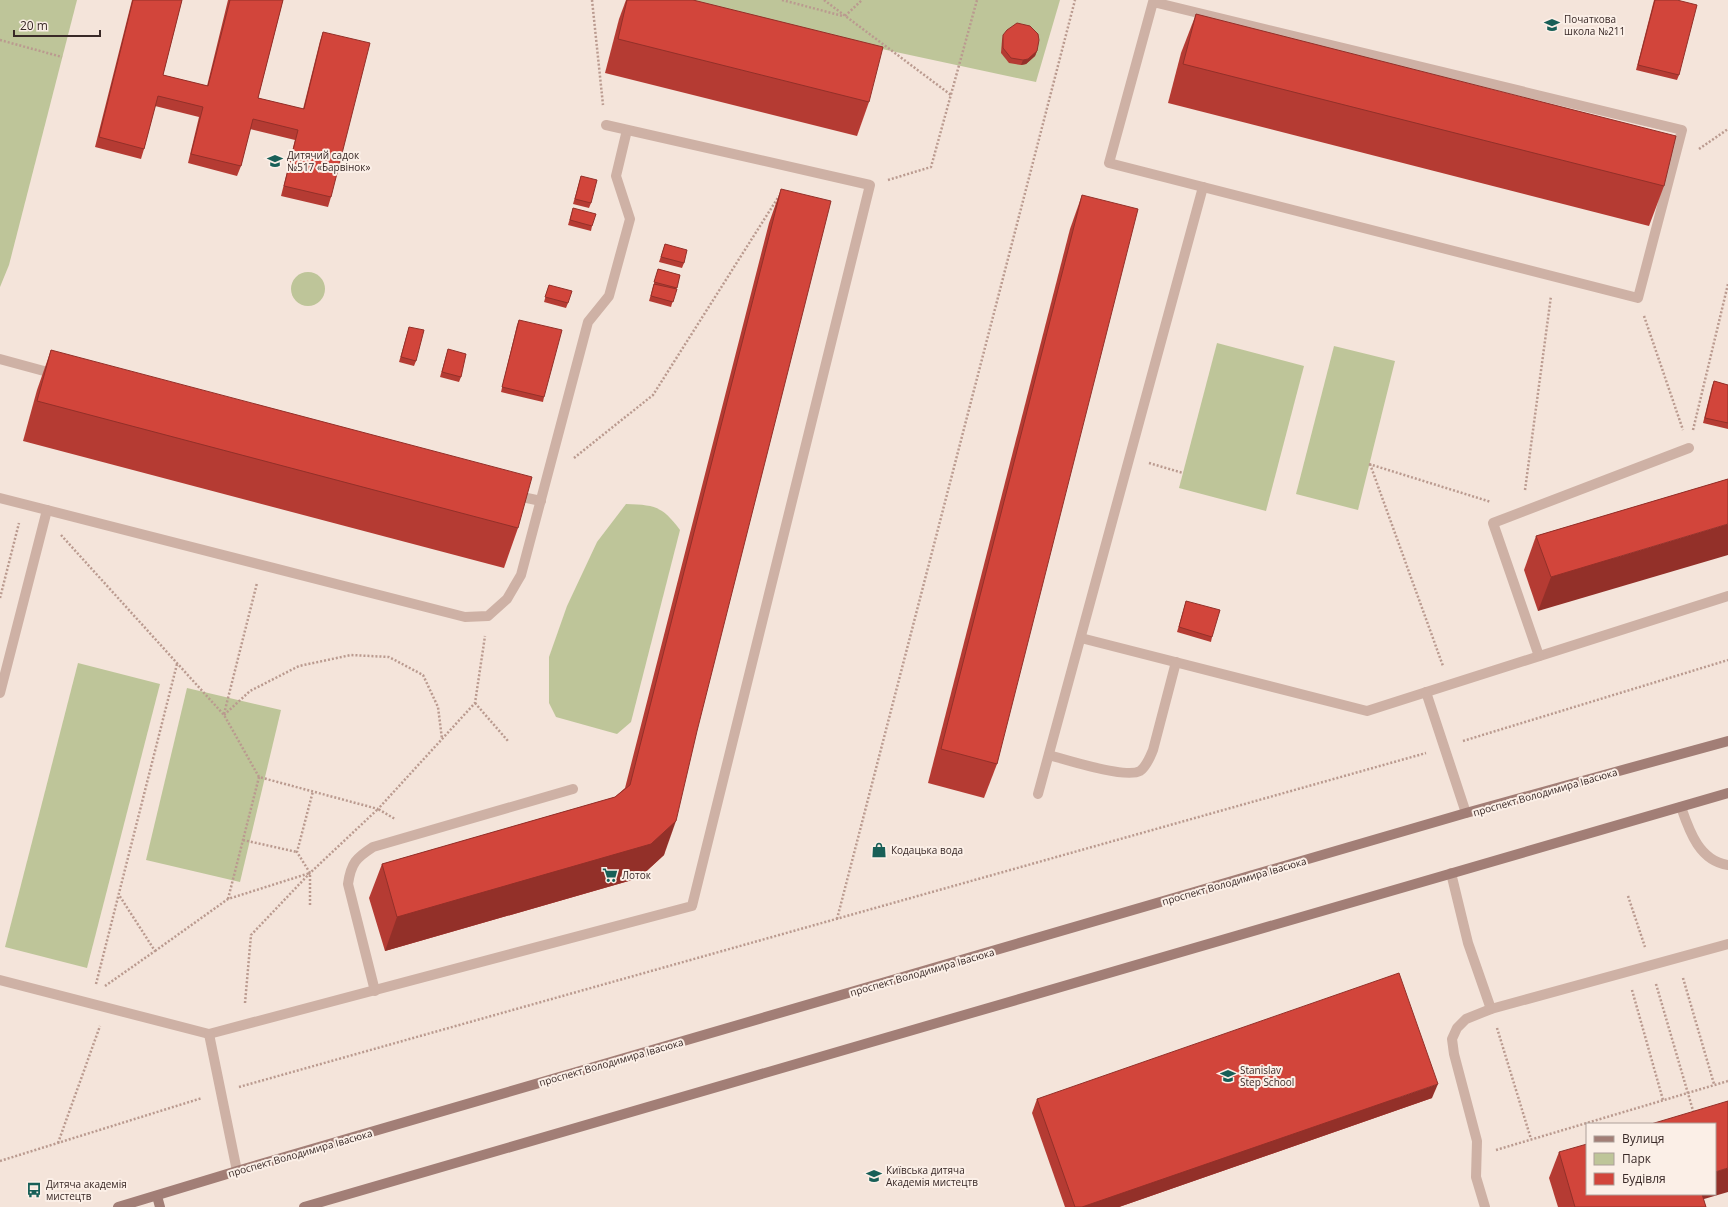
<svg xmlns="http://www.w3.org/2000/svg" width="1728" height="1207" font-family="'Open Sans',sans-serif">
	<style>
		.green { fill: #bec599 }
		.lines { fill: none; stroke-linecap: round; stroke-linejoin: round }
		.path { stroke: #ba9a8f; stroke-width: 2.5; stroke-dasharray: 2 2; stroke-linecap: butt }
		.service { stroke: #ceb1a5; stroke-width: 10 }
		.secondary { stroke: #a27e76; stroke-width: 10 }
		.wall { fill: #b53b33 }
		.shaded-wall { fill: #933029 }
		.building { fill: #d2453b; stroke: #933029 }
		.labels { text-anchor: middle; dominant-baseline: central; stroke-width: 4; stroke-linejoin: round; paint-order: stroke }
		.poi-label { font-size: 10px; fill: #392927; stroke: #fbefe7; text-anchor: start }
		.street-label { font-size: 10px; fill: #392927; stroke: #fbefe7 }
	</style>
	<rect width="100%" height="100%" fill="#f4e4da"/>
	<g class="green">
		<polygon points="0,0 77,0 9,265 0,287"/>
		<polygon points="654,0 1060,0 1036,82"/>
		<circle cx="308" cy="289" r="17"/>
		<polygon points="1217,343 1304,366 1266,511 1179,488"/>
		<polygon points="1334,346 1395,361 1358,510 1296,494"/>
		<path d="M626,504C655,505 662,506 680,530L631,722L617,734L556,717L549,703V657L567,606L597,542Z"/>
		<polygon points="78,663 160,684 87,968 5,947"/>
		<polygon points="187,688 281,710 240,882 146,860"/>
	</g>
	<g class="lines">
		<g class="path">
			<polyline points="592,0 603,105"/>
			<polyline points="782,0 843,16"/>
			<polyline points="824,0 951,95"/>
			<polyline points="845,16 862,0"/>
			<polyline points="0,40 62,57"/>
			<polyline points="1699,149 1728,129"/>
			<polyline points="888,180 931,167 977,0"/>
			<polyline points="1644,316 1683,430"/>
			<polyline points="1693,430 1728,284"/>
			<polyline points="574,458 653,395 779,196"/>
			<polyline points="1149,463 1183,473"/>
			<polyline points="1369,464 1491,502"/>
			<polyline points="1370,464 1443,666"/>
			<polyline points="1525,490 1551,296"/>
			<polyline points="61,535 224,715 259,777 378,809 475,703 485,636"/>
			<polyline points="0,598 19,523"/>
			<polyline points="475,703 508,741"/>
			<polyline points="224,714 257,583"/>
			<polyline points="224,715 250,691 299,666 351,655 389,657 423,675 438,707 442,739"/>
			<polyline points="1463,741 1728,660"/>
			<polyline points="243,840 297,852"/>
			<polyline points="1628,896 1645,947"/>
			<polyline points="228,899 259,777"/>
			<polyline points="310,905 310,873 297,852 313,791"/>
			<polyline points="837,919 1075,0"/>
			<polyline points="155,951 228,899 310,873"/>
			<polyline points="1683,978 1714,1084"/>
			<polyline points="96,984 177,664"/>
			<polyline points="1656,984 1694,1114"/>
			<polyline points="105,986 155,951 119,895"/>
			<polyline points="1632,990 1663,1100"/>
			<polyline points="245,1003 251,935 310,873 378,809 395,819"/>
			<polyline points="1497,1028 1531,1139"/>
			<polyline points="239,1087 1426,753"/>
			<polyline points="58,1143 100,1026"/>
			<polyline points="1496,1150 1728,1081"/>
			<polyline points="0,1161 202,1098"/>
		</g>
		<g class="service">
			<polygon points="1153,2 1682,130 1638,298 1109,163"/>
			<polyline points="0,359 55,374"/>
			<polyline points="513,495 541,501"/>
			<polyline points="0,498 465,617 488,616 507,599 521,575 588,322 609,296 630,219 616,176 627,130"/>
			<polyline points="1081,638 1367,711 1728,596"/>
			<polyline points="1539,656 1493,523 1689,448"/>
			<polyline points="1426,692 1466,813"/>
			<polyline points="0,693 47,510"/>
			<path d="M1049,755C1067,760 1126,779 1140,771C1147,766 1150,757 1153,750L1176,662"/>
			<polyline points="1038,794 1203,187"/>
			<path d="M1681,807C1689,830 1699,861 1728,865"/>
			<polyline points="1451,873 1468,943 1491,1009"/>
			<polyline points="0,980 209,1034 692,906 870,185 606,125"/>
			<path d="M375,991L348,884C351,863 356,858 373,847L573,789"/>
			<polyline points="209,1034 237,1171"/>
			<polyline points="1485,1207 1476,1177 1477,1141 1454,1054 1452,1039 1457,1028 1466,1019 1491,1009 1728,944"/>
		</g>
		<g class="secondary">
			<polyline points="157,1196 160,1207"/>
			<polyline points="118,1207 237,1171 1466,813 1728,741"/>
			<polyline points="304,1207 1728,793"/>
		</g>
	</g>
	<g class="wall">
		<polygon points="132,0 182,0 163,75 207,86 228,0 283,0 258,98 303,109 320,41 323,32 331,197 328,207 281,196 295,140 250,129 241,166 237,176 188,163 199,117 155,106 144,149 141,159 95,147"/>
		<polygon points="626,0 693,0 869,102 857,136 605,73 619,19"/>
		<polygon points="1654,0 1677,0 1679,75 1677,80 1636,70"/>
		<polygon points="1196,14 1664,186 1649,226 1168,103 1181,53"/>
		<polygon points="1003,35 1037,51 1035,56 1026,64 1021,65 1009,63 1001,53 1002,40"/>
		<polygon points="581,176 591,203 589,208 573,204"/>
		<polygon points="781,189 664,855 639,878 385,951 369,898 382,864 615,797 625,788 769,223"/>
		<polygon points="1082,195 997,764 984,798 928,783 1070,229"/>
		<polygon points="573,208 592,226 591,231 568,225"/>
		<polygon points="665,244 684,263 682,268 659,262"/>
		<polygon points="658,269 680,275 671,307 649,301"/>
		<polygon points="549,285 568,303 566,308 544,302"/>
		<polygon points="519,320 544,397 543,402 501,392 517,325"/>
		<polygon points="409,327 416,361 414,366 399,362"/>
		<polygon points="448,349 461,377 459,382 440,377"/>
		<polygon points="51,350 518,528 504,568 23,441 37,390"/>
		<polygon points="1714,381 1728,385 1728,429 1703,423 1712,386"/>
		<polygon points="1728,479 1538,611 1524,570 1536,536"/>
		<polygon points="1186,601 1212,637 1211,642 1177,632"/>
		<polygon points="1432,1098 1119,1207 1065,1207 1032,1113 1037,1099"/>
		<polygon points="1559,1152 1703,1199 1706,1207 1558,1207 1549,1178"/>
	</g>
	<g class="shaded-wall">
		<polygon points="1037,51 1035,56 1026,64 1021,65 1023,60"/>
		<polygon points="1728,524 1728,555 1538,611 1551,577"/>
		<polygon points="676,821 664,855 639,878 385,951 397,917"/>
		<polygon points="1438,1084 1432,1098 1119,1207 1082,1207"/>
		<polygon points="1728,1168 1728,1192 1687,1204 1691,1194 1715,1194 1715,1172"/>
	</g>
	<g class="building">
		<polygon points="133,0 182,0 163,75 208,86 230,0 283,0 258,98 304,109 323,32 370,43 331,197 284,186 298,130 253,119 241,166 191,154 203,107 158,96 144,149 99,137"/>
		<polygon points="627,0 693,0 883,47 869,102 618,39"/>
		<polygon points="1655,0 1677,0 1697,5 1679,75 1638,65"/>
		<polygon points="1196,14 1676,136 1664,186 1183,64"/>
		<polygon points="1017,23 1030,26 1038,34 1039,40 1037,51 1028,59 1023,60 1011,58 1003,48 1003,35 1007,30"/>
		<polygon points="581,176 597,180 591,203 575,199"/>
		<polygon points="781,189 831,201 697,731 676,821 651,844 397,917 382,864 615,797 630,785"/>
		<polygon points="1082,195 1138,209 997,764 941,749"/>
		<polygon points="573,208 596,214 592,226 570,220"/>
		<polygon points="665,244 687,250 684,263 661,257"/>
		<polygon points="658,269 680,275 677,288 654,282"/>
		<polygon points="654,284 677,289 673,302 651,296"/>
		<polygon points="549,285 572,291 568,303 545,297"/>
		<polygon points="519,320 562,330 544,397 502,387"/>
		<polygon points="409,327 424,330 416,361 401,357"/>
		<polygon points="448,349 466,354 461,377 442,372"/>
		<polygon points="51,350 532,477 518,528 37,401"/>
		<polygon points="1714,381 1728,385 1728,423 1705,418"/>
		<polygon points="1728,479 1728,524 1551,577 1536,536"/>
		<polygon points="1186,601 1220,610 1212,637 1179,627"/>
		<polygon points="1399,973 1438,1084 1082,1207 1075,1207 1037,1099"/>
		<polygon points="1728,1101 1728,1168 1715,1172 1715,1124 1651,1124"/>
		<polygon points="1587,1144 1587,1194 1702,1194 1706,1207 1575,1207 1559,1152"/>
	</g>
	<defs>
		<g id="school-bare" transform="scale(1.2)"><path d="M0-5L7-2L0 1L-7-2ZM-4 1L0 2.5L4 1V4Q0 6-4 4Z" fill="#185f57" stroke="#fbefe7" stroke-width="2.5" paint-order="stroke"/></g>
		<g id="shop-bare" transform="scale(1.2)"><path d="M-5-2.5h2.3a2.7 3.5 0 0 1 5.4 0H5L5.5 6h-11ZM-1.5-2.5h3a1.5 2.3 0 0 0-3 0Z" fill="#185f57" stroke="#fbefe7" stroke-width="2.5" paint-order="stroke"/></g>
		<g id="supermarket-bare" transform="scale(1.2)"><path d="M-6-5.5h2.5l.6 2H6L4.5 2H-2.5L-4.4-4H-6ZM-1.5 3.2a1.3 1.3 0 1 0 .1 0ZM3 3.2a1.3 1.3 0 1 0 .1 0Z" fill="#185f57" stroke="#fbefe7" stroke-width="2.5" paint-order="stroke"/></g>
		<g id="bus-bare" transform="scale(1.2)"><path d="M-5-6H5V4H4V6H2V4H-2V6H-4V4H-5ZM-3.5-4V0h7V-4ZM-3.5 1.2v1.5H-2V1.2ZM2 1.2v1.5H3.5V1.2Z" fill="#185f57" stroke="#fbefe7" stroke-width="2.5" paint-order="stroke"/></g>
	</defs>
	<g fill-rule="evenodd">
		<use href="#school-bare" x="1552" y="25"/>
		<use href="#school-bare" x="275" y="161"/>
		<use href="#shop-bare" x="879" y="850"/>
		<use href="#supermarket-bare" x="610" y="875"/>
		<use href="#school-bare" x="1228" y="1076"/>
		<use href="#school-bare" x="874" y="1176"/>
		<use href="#bus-bare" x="34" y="1190"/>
	</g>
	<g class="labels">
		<g class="poi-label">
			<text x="1564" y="19">Початкова<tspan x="1564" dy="12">школа №211</tspan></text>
			<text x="287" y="155">Дитячий садок<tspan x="287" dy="12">№517 «Барвінок»</tspan></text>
			<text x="891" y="850">Кодацька вода</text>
			<text x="622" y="875">Лоток</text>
			<text x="1240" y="1070">Stanislav<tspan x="1240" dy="12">Step School</tspan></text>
			<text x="886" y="1170">Київська дитяча<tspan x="886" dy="12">Академія мистецтв</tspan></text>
			<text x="46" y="1184">Дитяча академія<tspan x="46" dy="12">мистецтв</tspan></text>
		</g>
		<g class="street-label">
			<text transform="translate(1545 792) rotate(-16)">проспект Володимира Івасюка</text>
			<text transform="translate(1234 881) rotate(-16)">проспект Володимира Івасюка</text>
			<text transform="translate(922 972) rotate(-16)">проспект Володимира Івасюка</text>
			<text transform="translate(611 1062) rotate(-16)">проспект Володимира Івасюка</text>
			<text transform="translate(300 1153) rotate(-16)">проспект Володимира Івасюка</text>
		</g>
	</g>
	<rect x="1586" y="1123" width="130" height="72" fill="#fbefe7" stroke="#ada09a"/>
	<rect x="1594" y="1136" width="20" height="6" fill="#a27e76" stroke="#ada09a"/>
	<text x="1622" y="1143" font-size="12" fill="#392927">Вулиця</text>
	<rect x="1594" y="1153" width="20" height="12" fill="#bec599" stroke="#ada09a"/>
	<text x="1622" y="1163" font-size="12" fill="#392927">Парк</text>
	<rect x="1594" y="1173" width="20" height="12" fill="#d2453b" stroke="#ada09a"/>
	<text x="1622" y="1183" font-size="12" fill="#392927">Будівля</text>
	<path d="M14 30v6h86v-6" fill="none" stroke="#392927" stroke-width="2"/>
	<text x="20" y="30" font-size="12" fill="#392927" stroke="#fbefe7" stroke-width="3" paint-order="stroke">20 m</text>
</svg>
